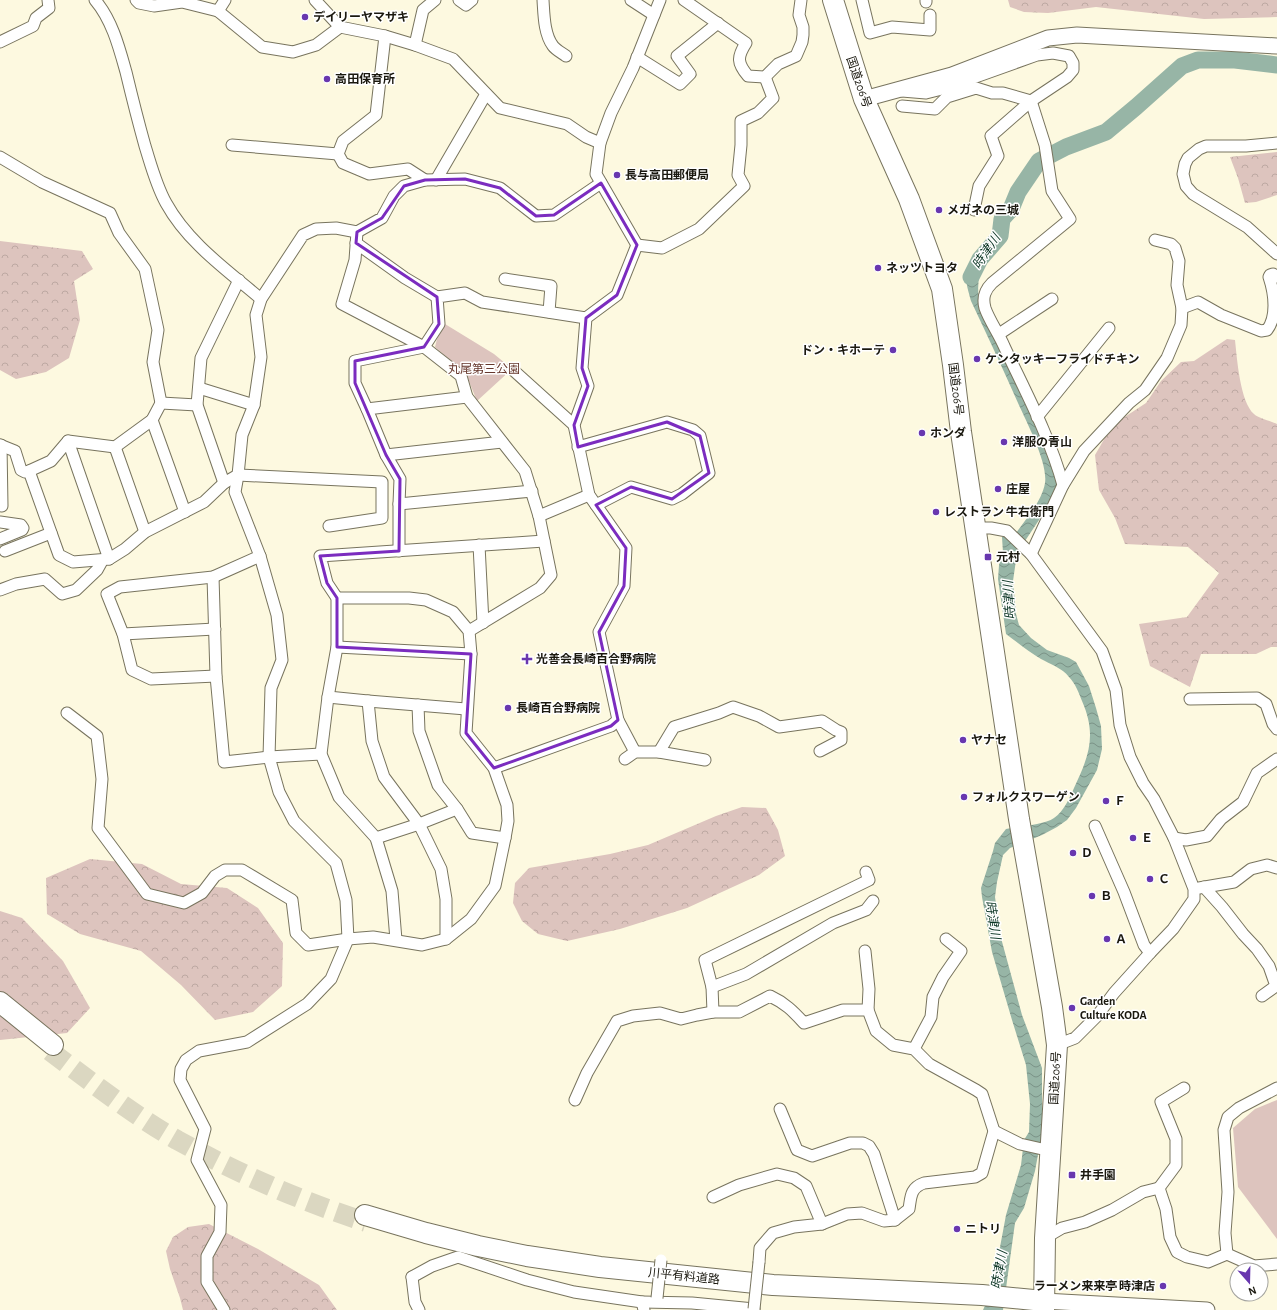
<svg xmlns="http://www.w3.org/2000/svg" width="1277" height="1310" font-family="'Alegreya Sans','Noto Sans JP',sans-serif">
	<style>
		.forest { fill: url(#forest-crowns) }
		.green { fill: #ddc4be }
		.water { fill: url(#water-waves) }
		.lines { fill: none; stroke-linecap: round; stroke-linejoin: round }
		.river { stroke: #97b5a6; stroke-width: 17 }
		.highway-tunnel { stroke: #dbd7c1; stroke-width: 20; stroke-dasharray: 20 10; stroke-linecap: butt }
		.street-casing { stroke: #78745e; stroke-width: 13 }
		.secondary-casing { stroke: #78745e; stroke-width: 17 }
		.highway-casing { stroke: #78745e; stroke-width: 22 }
		.street { stroke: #fff; stroke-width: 11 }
		.secondary { stroke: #fff; stroke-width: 15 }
		.highway { stroke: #fff; stroke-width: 20 }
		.street-bridge-casing { stroke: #78745e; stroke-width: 13; stroke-linecap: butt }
		.street-bridge { stroke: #fff; stroke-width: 11 }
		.marked { fill: none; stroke: #7b2cbf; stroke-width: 3; stroke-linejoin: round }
		.poi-dot { fill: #6837af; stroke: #fff; stroke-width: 1.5 }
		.labels { text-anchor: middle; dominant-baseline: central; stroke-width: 3; stroke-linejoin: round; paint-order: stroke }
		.poi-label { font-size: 12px; font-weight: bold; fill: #1a180f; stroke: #fff; text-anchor: start }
		.street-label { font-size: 12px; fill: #1a180f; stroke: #fff }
		.park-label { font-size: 12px; fill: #66372c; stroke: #fff }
		.water-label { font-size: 13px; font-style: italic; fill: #0d3726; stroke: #fff }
	</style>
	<defs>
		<pattern id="forest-crowns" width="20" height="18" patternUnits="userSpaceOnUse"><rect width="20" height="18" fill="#ddc4be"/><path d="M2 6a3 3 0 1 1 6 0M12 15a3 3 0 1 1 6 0" fill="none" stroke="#bda8a2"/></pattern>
		<pattern id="water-waves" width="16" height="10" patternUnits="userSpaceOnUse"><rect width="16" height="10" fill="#97b5a6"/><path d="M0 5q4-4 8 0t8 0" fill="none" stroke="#7a9286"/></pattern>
	</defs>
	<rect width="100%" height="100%" fill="#fdf9e0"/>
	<g class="forest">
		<polygon points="1008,0 1277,0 1277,17 1204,19 1096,7 1048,13 1024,12 1010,7"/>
		<polygon points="1277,152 1277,195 1256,202 1245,203 1238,178 1230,157"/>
		<polygon points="0,241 82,251 93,269 74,281 80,320 69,358 46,372 16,379 0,370"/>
		<path d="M1227,339L1235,340C1237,358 1240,402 1254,414C1258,418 1271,421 1277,424V647H1271L1256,654H1201L1190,687L1150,666L1139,624L1187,617L1219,573L1188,547L1125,544L1115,518L1099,490L1095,455L1106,436L1117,422L1146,403L1161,381L1181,362L1194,361Z"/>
		<polygon points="742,807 766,808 778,830 785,856 759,875 687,908 620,929 567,941 538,934 522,921 513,903 515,883 529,868 610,854 648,845 716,816"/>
		<polygon points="90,859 142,864 181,884 227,888 258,908 283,943 282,986 253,1012 215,1020 181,985 141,951 80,934 47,914 46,878"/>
		<polygon points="0,911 22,918 63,961 90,1008 67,1033 0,1040"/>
		<polygon points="209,1224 258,1249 319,1285 337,1310 183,1310 180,1298 170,1269 166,1251 173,1237 188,1227"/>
	</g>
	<g class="green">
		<polygon points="445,324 494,354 512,369 477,401 466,374 435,347 437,339"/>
		<polygon points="1277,1100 1277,1239 1238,1187 1233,1128 1255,1109"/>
	</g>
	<path class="water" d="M980,256L984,259C979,274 976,287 980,303L1036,426L1056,474V488L1053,499L1017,553L1013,581L1016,614L1019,625L1031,638L1047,650L1069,658L1076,662L1089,686L1096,708L1101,726L1102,749L1097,770L1076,808L1067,820L1057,827L1042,835L1010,848L1003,855L997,882L995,897L1001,938L1022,1015L1042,1068V1133L1035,1171L1024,1208L1015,1223L1003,1310H983L992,1290L1006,1215L1021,1165L1024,1140L1029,1132L1030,1104L1026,1065L1012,1020L992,952L982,897L981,888L993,851L995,843L1006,829C1019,826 1044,825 1054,818C1064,811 1069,799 1074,788C1089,756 1097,735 1082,701C1079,693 1075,683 1069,677C1062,668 1050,664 1041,659C1029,652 1017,642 1006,634L998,579L999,565L1003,553L1002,537L1016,533C1026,519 1042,501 1045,483C1048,463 1027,423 1018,403C1003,369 987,335 971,301C968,290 965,281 966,270Z"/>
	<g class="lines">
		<polyline class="river" points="971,277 980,259 1000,236 1002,219 1011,209 1018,192 1039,161 1066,147 1106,132 1136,107 1182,66 1198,60 1235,60 1277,65"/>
		<path class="highway-tunnel" d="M50,1051C91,1082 132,1114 177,1140C237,1173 300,1201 366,1222"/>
		<g class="street-casing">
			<g id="street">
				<path d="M95,0C112,20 119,47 126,72C132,97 138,121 145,146C151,165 156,185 166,203C188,243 227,270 261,299"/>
				<polyline points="136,0 139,3 154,6 182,2 218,11 262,47 293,52 316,45 340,27"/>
				<polyline points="315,0 340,27 385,36 415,45 453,59 500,108 567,124 586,137 600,143"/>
				<polyline points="459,0 466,5 472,0"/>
				<path d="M543,0C544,15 544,34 553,46C556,50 562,53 566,56"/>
				<polyline points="631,0 654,15"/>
				<path d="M684,0L746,43C737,57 737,63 748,76L765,77L778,64L796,56L802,42L803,35V27L799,15L801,0"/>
				<polyline points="862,0 870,33 892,27 930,30 930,15"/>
				<polyline points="926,0 926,2"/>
				<polyline points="218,11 225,0"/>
				<polyline points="0,42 33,26 36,18 49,8 48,0"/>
				<polyline points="415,45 423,10 435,0"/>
				<polyline points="637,57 680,84 690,74 677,56 718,23"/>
				<polyline points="902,91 926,93 942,89 1037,55 1053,53 1069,56 1073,63 1073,70 1067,77 1031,101 991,136 998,156 979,186 974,210"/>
				<path d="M902,106L935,109L947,97L976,88L992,93H1003L1031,101L1045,145L1052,191L1070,219L992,283C985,290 982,297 985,308C989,320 999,334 1004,346C1025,391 1050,437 1063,485"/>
				<polyline points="1277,143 1246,146 1206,146 1199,149 1188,158 1185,164 1183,174 1186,186 1193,194 1247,227 1277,254"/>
				<polyline points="232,145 338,154"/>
				<polyline points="338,154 343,141 376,115 385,36"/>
				<polyline points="338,154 343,163 369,174 408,169 425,180"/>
				<polyline points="0,157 42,182 110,213 119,233 145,269 158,330 153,362 161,403"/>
				<polyline points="436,180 486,94"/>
				<polyline points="357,232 355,260 342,304 424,347 461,376 467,397 525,471 539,516 551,575 540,588 469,631"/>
				<polyline points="356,243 405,278 437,297"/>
				<polyline points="637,245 596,174 600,143 611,113 633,68 660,0"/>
				<polyline points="637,245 662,248 699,229 744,186 738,175 741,145 741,121 758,113 773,98 765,77"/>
				<polyline points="505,279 551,286 549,312"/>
				<path d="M1182,308L1198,302L1221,315L1261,331L1267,330C1277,317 1275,295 1269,277L1270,275L1273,274L1277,277"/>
				<polyline points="999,334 1052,299"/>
				<polyline points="512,369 574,425"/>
				<polyline points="199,388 254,405"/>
				<polyline points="197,405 161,403 152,420 115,447 68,441 51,461 29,471 59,555 73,562 109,559 125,549 145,532 204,502 224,483 238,475 382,482 382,518 329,526"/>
				<polyline points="367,409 467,397"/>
				<polyline points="1037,417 1109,328"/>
				<polyline points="152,420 185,512"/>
				<polyline points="68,441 109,559"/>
				<polyline points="0,445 15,451 21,470 25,472 29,471"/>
				<polyline points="1,445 2,506"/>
				<polyline points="115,447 145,532"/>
				<polyline points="578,447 667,422 693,430 700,436 709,473 682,494 672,499 631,487 596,505"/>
				<polyline points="386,455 502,442"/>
				<polyline points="224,483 197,405 201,358 239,280"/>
				<polyline points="399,504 532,491"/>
				<polyline points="539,516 589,495"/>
				<polyline points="0,522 21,525 23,528 22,530 0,539"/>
				<polyline points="976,528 991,528 1007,531 1031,554 1102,651 1116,690 1120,725 1130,757 1143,783 1154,799 1174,838 1194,889 1194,899 1173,929 1150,953 1114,993 1097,1016 1075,1038 1057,1045"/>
				<polyline points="479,545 483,623"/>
				<polyline points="5,551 51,533"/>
				<polyline points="399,551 399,504 400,479 386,455 367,409 355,383 355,361 424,347 439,324 437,297 465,293 482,302 586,318"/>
				<polyline points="1031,554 1063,485 1084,451 1129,403 1145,390 1167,358 1181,325 1182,308 1177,285 1179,261 1175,248 1171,244 1155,240"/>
				<polyline points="213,577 216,676 224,762 269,757 321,754"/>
				<polyline points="0,590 16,584 45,579 62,594 76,590 97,570 102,561"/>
				<polyline points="337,598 409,598 426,600 453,612 469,631 471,654 466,733 494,768 507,805 508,821 505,838 472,833 457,809 419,824 376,838"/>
				<polyline points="123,634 215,629"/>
				<polyline points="337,647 471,654"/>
				<polyline points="216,676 151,679 132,670 123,634 107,594 120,587 213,577 260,556"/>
				<polyline points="328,697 368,701 466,709"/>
				<polyline points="1190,699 1257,698 1266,704 1273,724 1277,729"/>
				<polyline points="368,701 372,741 384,777 419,824 441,869 446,899 446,939"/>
				<polyline points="418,705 419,731 438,785 457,809"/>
				<polyline points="67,713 97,736 102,779 98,828 147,894 184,903 202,893 215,876 225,870 242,870 292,900 296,933 308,945 348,939 373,937 422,945 446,939 471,919 495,886 505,838"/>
				<polyline points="618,720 635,752"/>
				<polyline points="659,752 674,727 719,713 733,707 759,716 779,727 822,721 836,730 841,732 841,740 820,751"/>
				<polyline points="625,759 635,752 659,752 705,760"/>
				<polyline points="494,768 611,726 618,720 599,632 624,586 626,548 589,495 574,425 588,386 582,368 586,318 617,295 637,245"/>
				<polyline points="1095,826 1124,892 1144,945 1150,953"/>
				<polyline points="1174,838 1186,840 1207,836 1221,819 1243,802 1257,773 1277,759"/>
				<polyline points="1204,887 1222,907 1243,934 1257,949 1269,966 1276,986 1262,996"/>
				<polyline points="1199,888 1234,882 1251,869 1267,865 1277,868"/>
				<polyline points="396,940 392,891 376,838 339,797 321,754 328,697 337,647 337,598 327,583 320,556 544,541"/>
				<polyline points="865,951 869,989 868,1010"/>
				<polyline points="712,987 746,974 833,923 866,910 873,901"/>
				<polyline points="713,1012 712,987 705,960 869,880 866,872"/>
				<polyline points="914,1049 931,1017 933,997 943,977 961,951 946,939"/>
				<path d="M575,1100L587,1073L617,1021L633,1016L660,1013L681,1019L697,1015L713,1012H739L770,996C785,1003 793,1011 804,1023L843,1010H868L876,1031L893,1045L914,1049L929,1064L976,1090L982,1094L994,1131L982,1173L975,1177L924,1183C910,1188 911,1197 909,1209L895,1220L884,1221L862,1213L847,1214L822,1224L794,1227L773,1233L760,1248L759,1262"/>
				<polyline points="780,1109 797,1150 812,1156 850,1143 863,1143 869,1146 874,1154 895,1220"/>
				<polyline points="994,1131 1020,1144 1051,1151"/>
				<polyline points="1159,1188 1176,1165 1176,1139 1161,1102 1184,1088"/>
				<polyline points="713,1197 739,1185 777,1174 794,1178 806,1186 822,1224"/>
				<polyline points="1045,1238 1062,1228 1085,1222 1112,1210 1143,1192 1159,1188 1166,1209 1170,1237 1177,1252 1187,1257 1208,1262 1227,1254 1254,1266 1277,1264"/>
				<polyline points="1227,1254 1225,1233 1228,1192 1224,1130 1228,1117 1239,1108 1277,1088"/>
				<polyline points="412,1277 432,1266 458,1257 527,1280 574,1292 642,1302 644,1310"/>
				<polyline points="412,1277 415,1302 419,1310"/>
				<polyline points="642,1302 692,1303 754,1309"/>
				<polyline points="224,1310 207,1282 207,1256 220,1232 221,1205 197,1160 205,1129 180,1080 181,1069 186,1060 199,1051 247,1042 307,1004 331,979 348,939 346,900 336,863 294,821 279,792 269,757 271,688 282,660 277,615 260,556 235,492 238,475 242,435 254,405 261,357 256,315 261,299 303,235 316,229 336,228 357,232 382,218 394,196 404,186 425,180 465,179 500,188 536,216 554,215 601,183"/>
			</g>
		</g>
		<g class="secondary-casing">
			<g id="secondary">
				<polyline points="864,99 952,75 1048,38 1077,35 1277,46"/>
				<polyline points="1044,1301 1207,1310"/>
			</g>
		</g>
		<g class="highway-casing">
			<g id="highway">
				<polyline points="833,0 864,99 909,199 942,289 953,365 961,432 1019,819 1052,1007 1057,1045 1045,1238 1044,1310"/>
				<polyline points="0,1002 53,1045"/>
				<polyline points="365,1215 426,1233 478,1246 527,1256 600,1267 773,1285 982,1295 1044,1301"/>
			</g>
		</g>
		<use href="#street" class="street"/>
		<use href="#secondary" class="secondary"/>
		<use href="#highway" class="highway"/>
		<g class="street-bridge-casing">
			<g id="street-bridge">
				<polyline points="657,1298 661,1260"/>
				<polyline points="754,1309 759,1262"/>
			</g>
		</g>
		<use href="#street-bridge" class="street-bridge"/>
	</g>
	<path class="marked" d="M465,179L500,188L536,216L554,215L601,183L637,245L617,295L586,318L582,368L588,386L574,425L578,447L667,422L700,436L709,473L672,499L631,487L596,505L626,548L624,586L599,632L618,720L611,726L494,768L466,733L471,654L337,647V598L327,583L320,556L399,551L400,479L386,455L355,383V361L424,347L439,324L437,297L356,243L357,232L382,218L404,186L425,180Z"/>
	<g class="poi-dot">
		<circle cx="305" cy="17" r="4"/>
		<circle cx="327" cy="79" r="4"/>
		<circle cx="617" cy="175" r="4"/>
		<circle cx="939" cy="210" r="4"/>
		<circle cx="878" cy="268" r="4"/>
		<circle cx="893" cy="350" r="4"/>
		<circle cx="977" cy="359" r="4"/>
		<circle cx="922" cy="433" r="4"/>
		<circle cx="1004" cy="442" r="4"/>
		<circle cx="998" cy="489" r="4"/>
		<circle cx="936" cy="512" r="4"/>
		<rect x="984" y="553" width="8" height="8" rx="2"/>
		<path d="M525 653h4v4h4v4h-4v4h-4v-4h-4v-4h4z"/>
		<circle cx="508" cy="708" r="4"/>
		<circle cx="963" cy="740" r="4"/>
		<circle cx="964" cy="797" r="4"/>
		<circle cx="1106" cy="801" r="4"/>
		<circle cx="1133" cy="838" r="4"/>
		<circle cx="1073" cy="853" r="4"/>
		<circle cx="1150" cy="879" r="4"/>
		<circle cx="1092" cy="896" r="4"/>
		<circle cx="1107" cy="939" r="4"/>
		<circle cx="1072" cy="1008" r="4"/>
		<rect x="1068" y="1171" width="8" height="8" rx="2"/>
		<circle cx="957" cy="1229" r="4"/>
		<circle cx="1163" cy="1286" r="4"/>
	</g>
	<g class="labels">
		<g class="poi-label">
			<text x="313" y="17">デイリーヤマザキ</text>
			<text x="335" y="79">高田保育所</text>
			<text x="625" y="175">長与高田郵便局</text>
			<text x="947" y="210">メガネの三城</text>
			<text x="886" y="268">ネッツトヨタ</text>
			<text x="885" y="350" text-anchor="end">ドン・キホーテ</text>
			<text x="985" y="359">ケンタッキーフライドチキン</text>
			<text x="930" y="433">ホンダ</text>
			<text x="1012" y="442">洋服の青山</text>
			<text x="1006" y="489">庄屋</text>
			<text x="944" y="512">レストラン 牛右衛門</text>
			<text x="996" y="557">元村</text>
			<text x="536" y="659">光善会長崎百合野病院</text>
			<text x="516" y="708">長崎百合野病院</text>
			<text x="971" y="740">ヤナセ</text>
			<text x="972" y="797">フォルクスワーゲン</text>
			<text x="1114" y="801">Ｆ</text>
			<text x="1141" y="838">Ｅ</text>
			<text x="1081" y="853">Ｄ</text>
			<text x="1158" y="879">Ｃ</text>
			<text x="1100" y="896">Ｂ</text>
			<text x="1115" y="939">Ａ</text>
			<text x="1080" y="1001">Garden<tspan x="1080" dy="14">Culture KODA</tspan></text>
			<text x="1080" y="1175">井手園</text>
			<text x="965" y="1229">ニトリ</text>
			<text x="1155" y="1286" text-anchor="end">ラーメン来来亭 時津店</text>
		</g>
		<g class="street-label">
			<text transform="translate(859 82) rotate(71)">国道206号</text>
			<text transform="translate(956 389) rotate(83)">国道206号</text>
			<text transform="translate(1055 1078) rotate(-87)">国道206号</text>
			<text transform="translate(684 1276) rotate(6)">川平有料道路</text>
		</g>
		<g class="park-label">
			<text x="484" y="369">丸尾第三公園</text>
		</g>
		<g class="water-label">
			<text transform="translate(987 252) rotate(-56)">時津川</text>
			<text transform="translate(1010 600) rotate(-94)">時津川</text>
			<text transform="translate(992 920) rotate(81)">時津川</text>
			<text transform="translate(1000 1270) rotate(-80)">時津川</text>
		</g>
	</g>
	<g transform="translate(1249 1282) rotate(160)"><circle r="19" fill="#ffffff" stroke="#a3a39f"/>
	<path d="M0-3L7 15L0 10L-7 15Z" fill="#6837af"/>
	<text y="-6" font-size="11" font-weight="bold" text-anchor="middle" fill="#1a180f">N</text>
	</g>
</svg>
